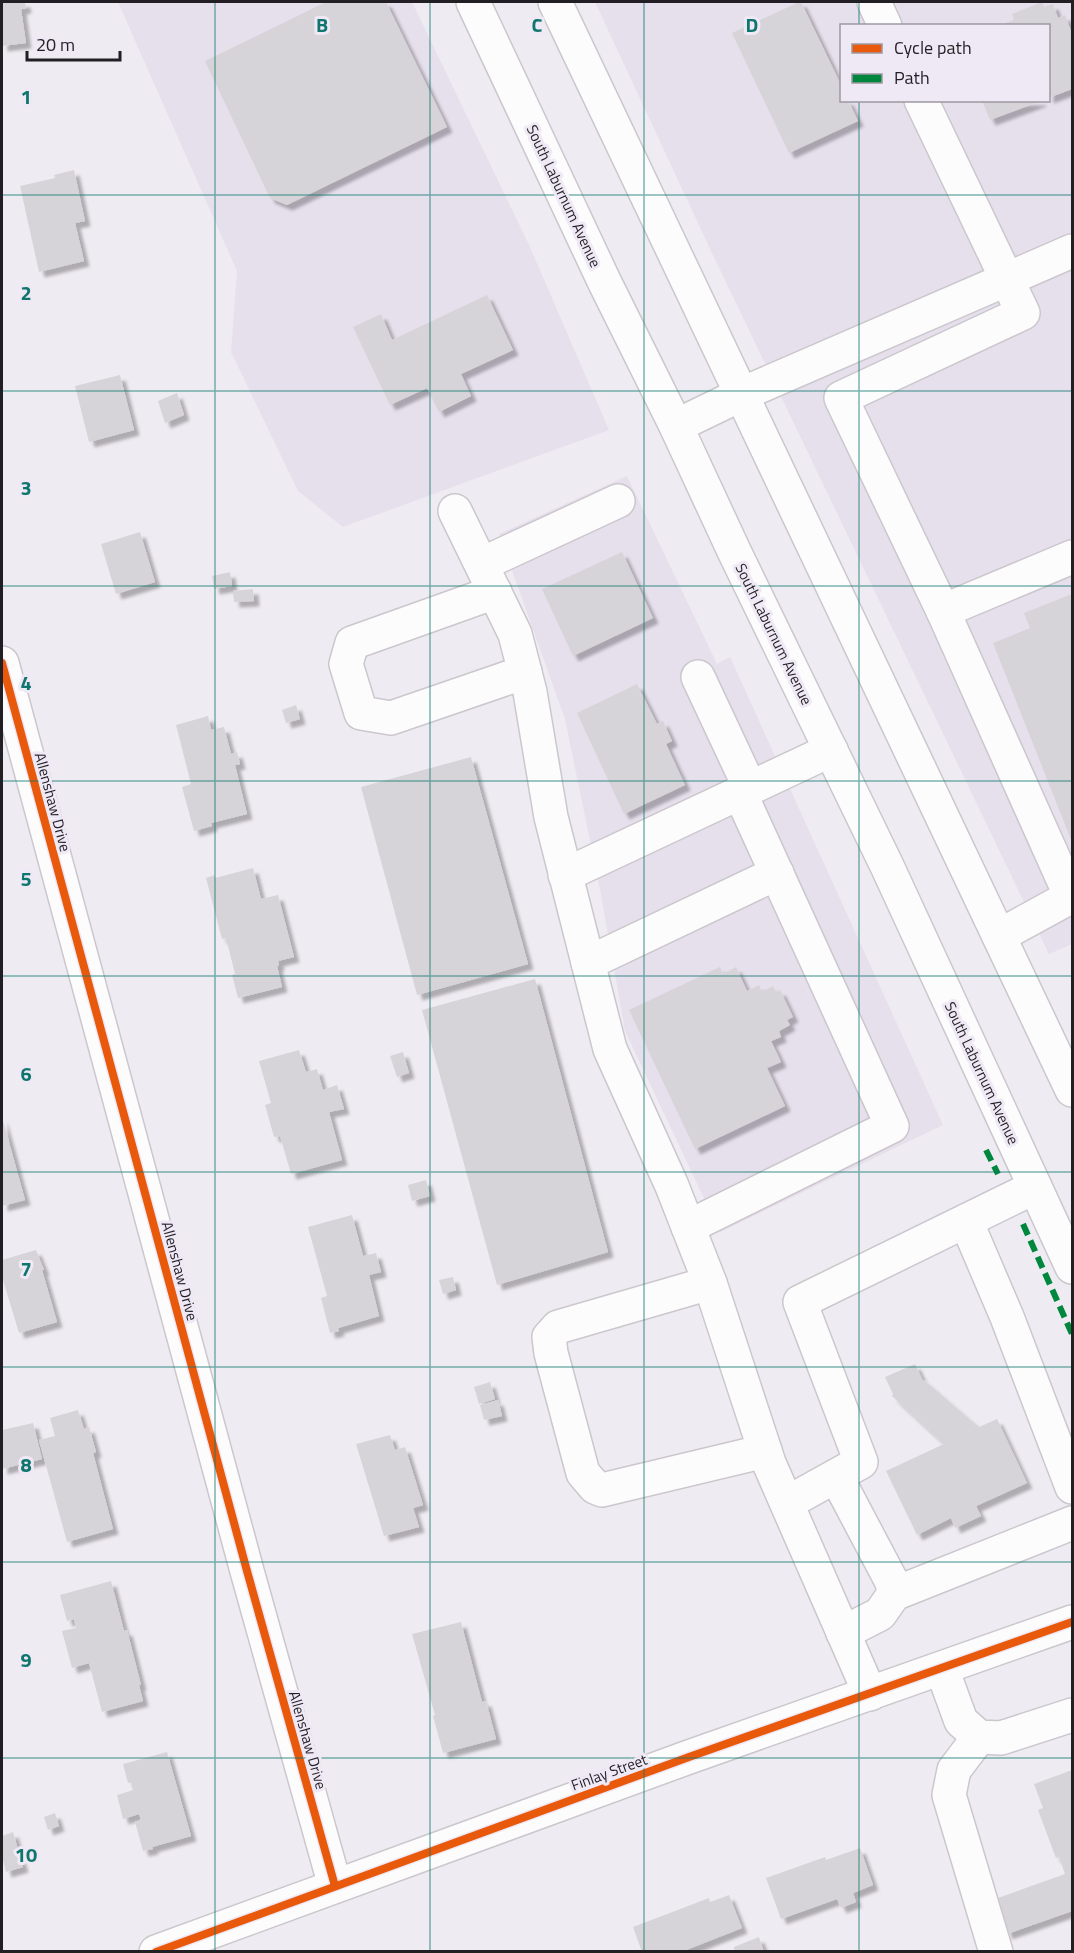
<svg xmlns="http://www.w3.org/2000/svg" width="1074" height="1953" font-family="'Titillium Web',sans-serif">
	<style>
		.built { fill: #e6dfec; fill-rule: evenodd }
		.building { fill: #d7d4d9; filter: url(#shadow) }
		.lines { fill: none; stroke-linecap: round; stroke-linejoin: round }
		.minor-casing { stroke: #cbc7cd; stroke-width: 36 }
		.major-casing { stroke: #cbc7cd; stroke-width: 36 }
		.minor { stroke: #fdfcfd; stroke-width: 33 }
		.major { stroke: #fdfcfd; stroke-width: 33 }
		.quiet { stroke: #00873e; stroke-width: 6; stroke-dasharray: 12 6; stroke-linecap: butt }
		.cycleway-casing { stroke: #efe8f5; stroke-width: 11 }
		.cycleway { stroke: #e8590c; stroke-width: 8 }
		.grid { fill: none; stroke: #0f766e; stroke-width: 1.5; stroke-opacity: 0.55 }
		.labels { text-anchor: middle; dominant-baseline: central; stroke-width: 6; stroke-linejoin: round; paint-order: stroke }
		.street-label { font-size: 15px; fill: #211f23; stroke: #efe8f5 }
		.grid-label { font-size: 20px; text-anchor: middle; font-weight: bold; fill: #0f766e; stroke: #efe8f5; stroke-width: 6; stroke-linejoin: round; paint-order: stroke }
	</style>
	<defs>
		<filter id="shadow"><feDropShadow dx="5.5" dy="5.5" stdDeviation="1.5" flood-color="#0004"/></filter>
	</defs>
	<rect width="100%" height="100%" fill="#efebf2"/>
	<g class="built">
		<polygon points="118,2 412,2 529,245 609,430 343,527 298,491 231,352 237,271"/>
		<path d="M595,2H1072V944L1049,954L711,251ZM842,26H1048V100H842Z"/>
		<polygon points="627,476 717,664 730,657 943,1125 720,1232 625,1031 600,889 565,719 499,534"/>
	</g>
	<g class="building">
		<polygon points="2,2 25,2 26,8 21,9 26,43 2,46"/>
		<polygon points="326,2 386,2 447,127 287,205 270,198 205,61"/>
		<polygon points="799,2 801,2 842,87 842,100 848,100 858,121 789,153 732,33"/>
		<polygon points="1042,2 1044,7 1053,4 1058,18 1065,15 1072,34 1072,89 1048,98 1048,26 1000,25 1014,20 1012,14"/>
		<polygon points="982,100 1041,100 1041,101 990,120"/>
		<polygon points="74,170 85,221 75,223 84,261 39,272 20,186 55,178 54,175"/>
		<polygon points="487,295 513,350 461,374 471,396 439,412 427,388 390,405 353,327 381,314 392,340"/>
		<polygon points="120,375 134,430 89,442 75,386"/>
		<polygon points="177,393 184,415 165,423 158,401"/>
		<polygon points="140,532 155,582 116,594 101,544"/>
		<polygon points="622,552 653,618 573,656 542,589"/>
		<polygon points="230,572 232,586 214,589 212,576"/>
		<polygon points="253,589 254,601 234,602 233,591"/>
		<polygon points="1072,594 1072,842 993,643 1030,628 1024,613"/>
		<polygon points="637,684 657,724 663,721 672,741 666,744 685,785 624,814 577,713"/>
		<polygon points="296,705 300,719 286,723 282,710"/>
		<polygon points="208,716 211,730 224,727 231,754 237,752 240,764 235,765 247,814 211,823 212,826 194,831 182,787 191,784 176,725"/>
		<polygon points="471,757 528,964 417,995 361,787"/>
		<polygon points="253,868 261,899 278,895 294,957 278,961 279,965 277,966 282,987 238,998 232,975 235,974 226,938 222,939 206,878 215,875 215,878"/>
		<polygon points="720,967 723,974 736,967 747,991 759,985 762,992 773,986 776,992 780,990 793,1017 787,1020 790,1025 779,1031 781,1037 771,1041 781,1062 767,1068 785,1106 695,1149 629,1010"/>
		<polygon points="535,979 608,1252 497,1285 422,1010"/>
		<polygon points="299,1050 306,1072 317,1069 323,1090 337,1085 344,1109 329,1112 342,1160 291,1174 280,1136 274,1137 265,1105 271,1103 259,1061"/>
		<polygon points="403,1052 409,1073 397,1077 390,1056"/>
		<polygon points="2,1117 25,1200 2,1206"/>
		<polygon points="426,1180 430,1196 412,1201 408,1185"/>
		<polygon points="352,1215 363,1256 376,1253 381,1272 369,1275 379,1316 338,1328 339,1331 330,1333 321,1298 327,1296 308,1227"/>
		<polygon points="36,1250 44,1270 42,1270 57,1322 19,1333 3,1280 2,1281 2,1260"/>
		<polygon points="453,1277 456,1290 443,1294 439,1280"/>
		<polygon points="915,1364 923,1381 924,1380 975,1424 977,1428 997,1419 1027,1483 976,1506 981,1516 955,1528 951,1518 917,1535 886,1471 944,1444 892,1396 893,1394 885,1377"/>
		<polygon points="490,1382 495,1399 479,1404 474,1387"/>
		<polygon points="498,1400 502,1416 484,1420 480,1405"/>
		<polygon points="78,1410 84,1429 89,1427 96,1452 93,1453 113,1529 67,1542 39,1440 55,1436 50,1418"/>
		<polygon points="33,1423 42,1459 2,1469 2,1430"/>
		<polygon points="390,1435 395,1450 405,1447 423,1505 413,1508 419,1527 384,1536 356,1444"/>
		<polygon points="111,1581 124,1631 127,1630 141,1685 139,1685 143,1701 102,1712 89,1663 72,1668 62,1631 76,1628 74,1619 67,1621 60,1595"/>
		<polygon points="461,1622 482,1702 486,1701 496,1739 443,1753 433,1716 435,1715 412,1634"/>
		<polygon points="167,1752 191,1836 152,1847 153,1849 143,1851 135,1822 141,1820 139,1814 123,1819 117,1795 133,1790 131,1782 128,1783 123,1764"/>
		<polygon points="1072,1770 1072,1911 1007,1934 995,1899 1065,1874 1059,1857 1056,1858 1038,1810 1043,1808 1034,1784"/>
		<polygon points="55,1813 59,1826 48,1830 44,1817"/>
		<polygon points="13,1832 23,1867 6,1872 2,1856 2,1836"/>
		<polygon points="860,1848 873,1885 853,1893 856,1902 841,1908 837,1899 781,1919 766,1878 825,1857 826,1860"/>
		<polygon points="729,1895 742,1928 681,1952 642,1952 633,1927 709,1898 710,1902"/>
		<polygon points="759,1937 764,1952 735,1952 734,1947"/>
	</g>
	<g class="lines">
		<g class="minor-casing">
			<g id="minor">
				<polyline points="874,2 885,26"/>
				<polyline points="921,100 1023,313 841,398 943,611 1072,557"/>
				<polyline points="676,426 742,394 1072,251"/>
				<polyline points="455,511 515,634 530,692 551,817 610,1049 672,1186 710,1283 769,1463 870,1694"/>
				<polyline points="482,564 618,501"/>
				<polyline points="495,592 352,643 346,664 361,713 391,718 525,672"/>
				<polyline points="943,611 1071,897"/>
				<polyline points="2,663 247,1571 335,1886"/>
				<polyline points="698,677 750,788"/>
				<polyline points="565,875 831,750"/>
				<polyline points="999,936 1072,896"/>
				<polyline points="588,963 777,873"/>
				<polyline points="966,1221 1007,1317 1072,1487"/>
				<polyline points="688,1227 892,1126 740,793"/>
				<polyline points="710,1283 558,1327 549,1337 551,1353 583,1473 595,1487 602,1490 765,1451"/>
				<polyline points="836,1476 892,1582 894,1594"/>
				<polyline points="787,1503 861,1462 800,1302 1035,1187"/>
				<polyline points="843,1633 880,1614 894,1594 1072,1523"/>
				<polyline points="942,1669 961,1721 979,1737 1001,1738 1072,1715"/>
				<polyline points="979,1737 954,1770 949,1795 996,1952"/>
				<polyline points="156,1952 689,1757 1072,1622"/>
			</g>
		</g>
		<g class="major-casing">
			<g id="major">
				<polyline points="473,2 604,281 676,426 734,551 887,866 1072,1267"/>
				<polyline points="555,2 1072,1090"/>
			</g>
		</g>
		<use href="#minor" class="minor"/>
		<use href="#major" class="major"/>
		<g class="quiet">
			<polyline points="986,1150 998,1174"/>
			<polyline points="1023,1224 1072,1334"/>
		</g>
		<g class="cycleway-casing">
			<g id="cycleway">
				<polyline points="2,663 247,1571 335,1886"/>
				<polyline points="156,1952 689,1757 1072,1622"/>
			</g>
		</g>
		<use href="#cycleway" class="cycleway"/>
	</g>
	<path class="grid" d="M215,2V1952M430,2V1952M644,2V1952M859,2V26M859,100V1952M2,195H1072M2,391H1072M2,586H1072M2,781H1072M2,976H1072M2,1172H1072M2,1367H1072M2,1562H1072M2,1758H1072"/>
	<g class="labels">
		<g class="street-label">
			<text transform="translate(564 196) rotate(65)">South Laburnum Avenue</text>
			<text transform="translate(774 634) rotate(64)">South Laburnum Avenue</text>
			<text transform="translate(53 802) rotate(75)">Allenshaw Drive</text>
			<text transform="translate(982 1073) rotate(65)">South Laburnum Avenue</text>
			<text transform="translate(180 1271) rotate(75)">Allenshaw Drive</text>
			<text transform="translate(308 1740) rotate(74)">Allenshaw Drive</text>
			<text transform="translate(609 1772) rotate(-20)">Finlay Street</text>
		</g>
	</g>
	<g class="grid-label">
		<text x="322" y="32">B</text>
		<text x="537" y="32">C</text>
		<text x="752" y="32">D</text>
		<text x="26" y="104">1</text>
		<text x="26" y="300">2</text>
		<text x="26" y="495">3</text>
		<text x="26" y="690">4</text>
		<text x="26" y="886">5</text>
		<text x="26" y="1081">6</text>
		<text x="26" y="1276">7</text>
		<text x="26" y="1472">8</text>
		<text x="26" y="1667">9</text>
		<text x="26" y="1862">10</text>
	</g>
	<rect width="1074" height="1953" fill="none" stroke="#211f23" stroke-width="6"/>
	<rect x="840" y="24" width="210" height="78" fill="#efe8f5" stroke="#9d98a1" stroke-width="1.5"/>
	<rect x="852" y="44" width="30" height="9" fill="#e8590c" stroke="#9d98a1" stroke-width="1.5"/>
	<text x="894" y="54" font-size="18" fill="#211f23">Cycle path</text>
	<rect x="852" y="74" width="30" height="9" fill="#00873e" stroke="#9d98a1" stroke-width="1.5"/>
	<text x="894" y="84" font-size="18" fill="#211f23">Path</text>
	<path d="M27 51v9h93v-9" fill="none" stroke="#211f23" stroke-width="3"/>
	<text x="36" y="51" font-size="18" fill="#211f23" stroke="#efe8f5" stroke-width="4.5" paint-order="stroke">20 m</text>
</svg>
